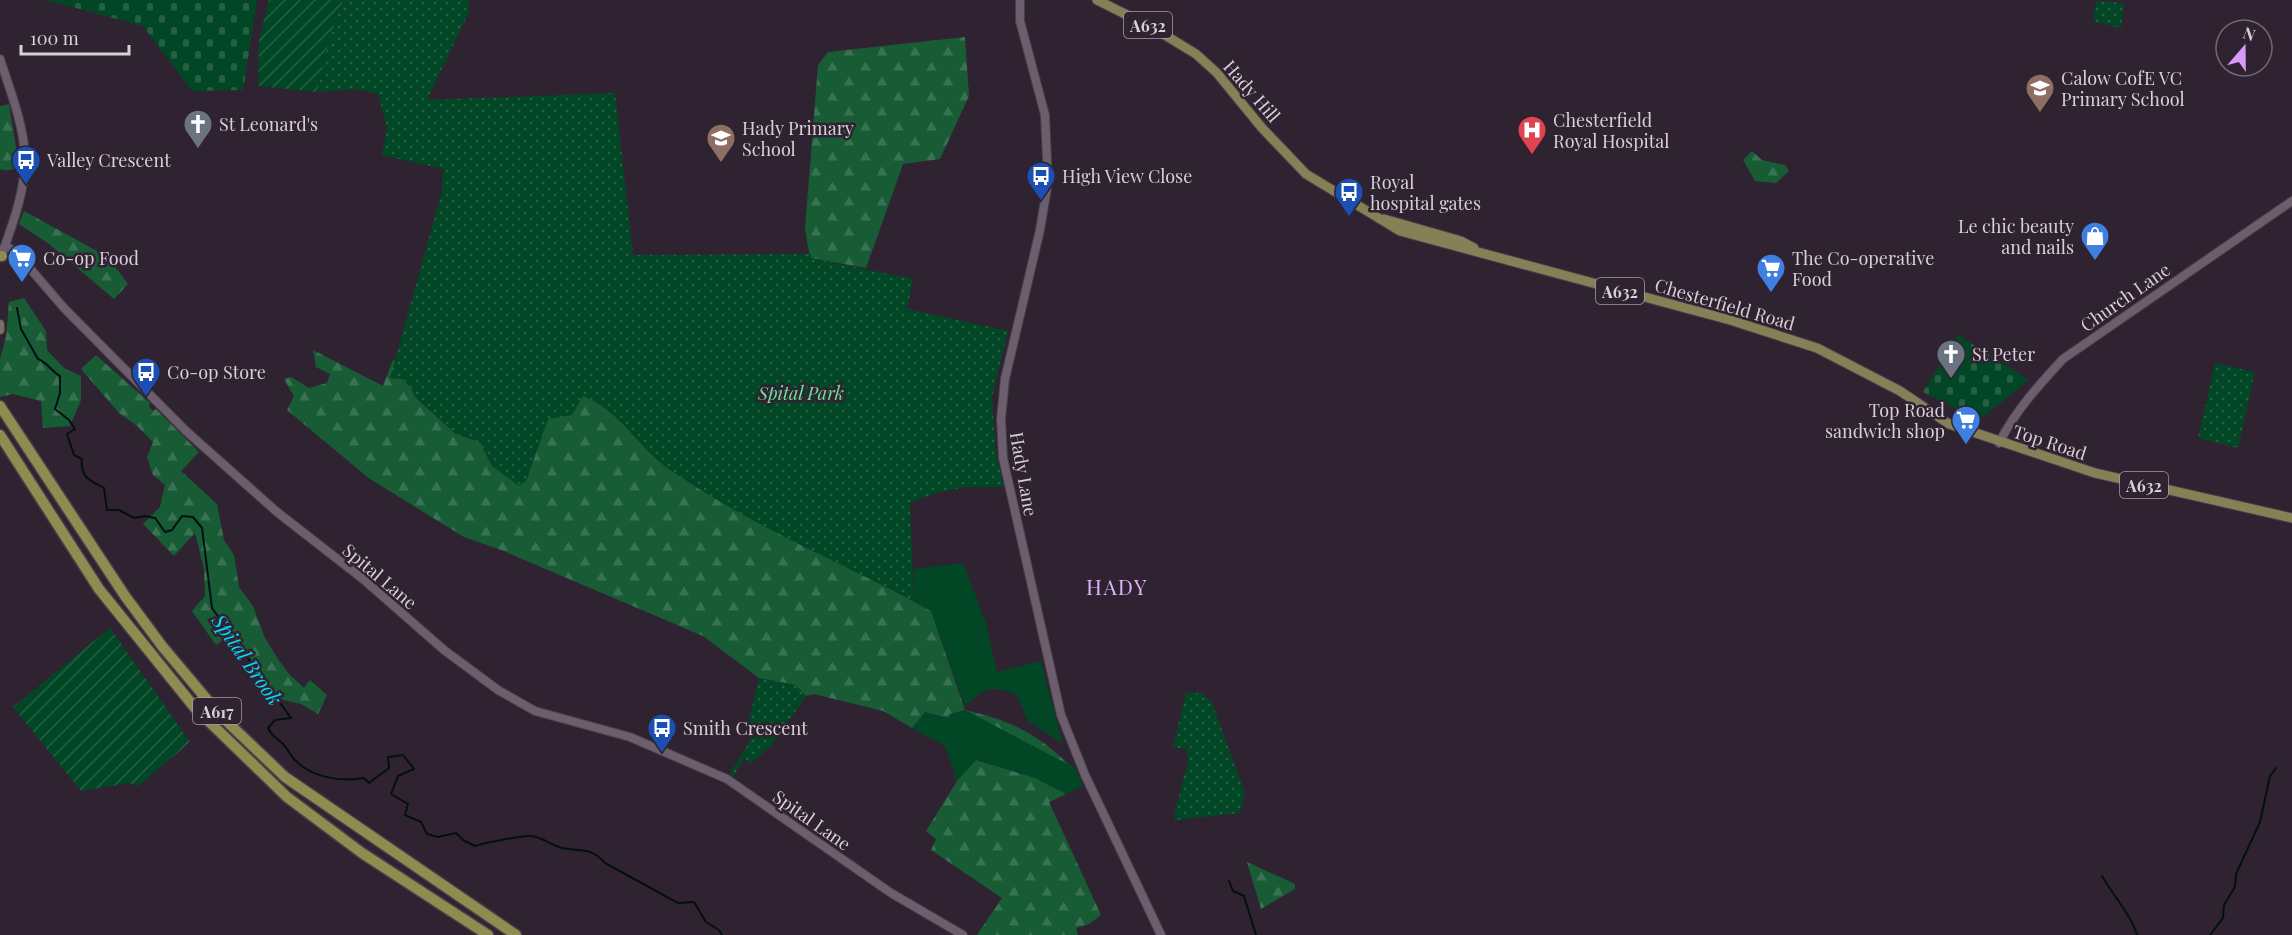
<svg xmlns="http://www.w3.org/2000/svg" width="2292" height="935" font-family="'Playfair Display',serif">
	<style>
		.grass { fill: #014625 }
		.forest { fill: url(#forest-firs) }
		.cemetery { fill: url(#cemetery-stones) }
		.park { fill: url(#park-dots) }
		.garden { fill: url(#garden-furrows) }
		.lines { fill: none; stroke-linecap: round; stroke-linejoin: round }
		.stream { stroke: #021013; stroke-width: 2 }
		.tertiary-casing { stroke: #493f4b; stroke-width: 10 }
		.secondary-casing { stroke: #493f4b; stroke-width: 10 }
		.primary-casing { stroke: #493f4b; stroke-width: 11 }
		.trunk-casing { stroke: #493f4b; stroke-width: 13 }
		.tertiary { stroke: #6d5e6e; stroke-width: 8 }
		.secondary { stroke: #7a6f62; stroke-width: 8 }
		.primary { stroke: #868056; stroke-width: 9 }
		.trunk { stroke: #8e8c4e; stroke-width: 10 }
		.labels { text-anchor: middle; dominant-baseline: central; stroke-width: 5; stroke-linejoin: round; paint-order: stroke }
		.shield { fill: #302331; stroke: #a69ba6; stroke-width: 1.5 }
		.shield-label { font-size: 16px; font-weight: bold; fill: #d8cfd8 }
		.poi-label { font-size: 18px; fill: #d8cfd8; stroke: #302331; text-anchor: start }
		.street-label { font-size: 18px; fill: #d8cfd8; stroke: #302331 }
		.park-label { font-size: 18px; font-style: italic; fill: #6ee09b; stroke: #302331 }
		.water-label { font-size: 20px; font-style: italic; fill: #01d9fc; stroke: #302331 }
		.quarter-label { font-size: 21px; letter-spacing: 1.5px; fill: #deb3f3; stroke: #302331 }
	</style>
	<defs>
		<pattern id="forest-firs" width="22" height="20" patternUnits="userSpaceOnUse" patternTransform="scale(1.5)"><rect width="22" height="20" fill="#185c36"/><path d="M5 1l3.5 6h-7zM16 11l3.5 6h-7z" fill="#397252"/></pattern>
		<pattern id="cemetery-stones" width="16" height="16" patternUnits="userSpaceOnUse" patternTransform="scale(1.5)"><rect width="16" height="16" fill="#014625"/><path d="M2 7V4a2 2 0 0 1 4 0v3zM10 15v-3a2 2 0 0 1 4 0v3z" fill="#256044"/></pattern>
		<pattern id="park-dots" width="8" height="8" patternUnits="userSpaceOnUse" patternTransform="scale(1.5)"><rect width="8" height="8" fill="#014625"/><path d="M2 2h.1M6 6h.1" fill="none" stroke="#256044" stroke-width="1.8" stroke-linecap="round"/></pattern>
		<pattern id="garden-furrows" width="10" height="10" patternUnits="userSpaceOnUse" patternTransform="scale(1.5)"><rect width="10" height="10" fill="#014625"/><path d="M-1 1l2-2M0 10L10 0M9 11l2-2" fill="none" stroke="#256044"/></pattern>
	</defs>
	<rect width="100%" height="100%" fill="#302331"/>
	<g class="grass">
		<path d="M963,563L986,623L997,672L1041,661L1063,744L1028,721L1017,695C993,684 984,688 965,706L931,611L914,601V569Z"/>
		<polygon points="965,710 1075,767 1083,786 1066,794 1035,778 977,760 957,781 945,746 912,728 925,712 947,718 950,714"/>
	</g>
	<g class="forest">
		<polygon points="965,37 969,96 940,159 903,164 866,268 810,258 805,229 818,65 828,52"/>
		<path d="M9,104L19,165C13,170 8,172 0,169V106Z"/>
		<polygon points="1752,151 1762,160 1785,165 1789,171 1776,183 1755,181 1743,160"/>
		<polygon points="24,211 108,257 128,284 114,299 49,244 19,224"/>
		<polygon points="24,298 46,331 47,350 64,368 81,376 81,400 70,426 43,428 41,401 13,394 0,397 0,359 6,337 9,302"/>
		<path d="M313,350L383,386L393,360L396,361L390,378L402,379L411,387L415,397L456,434L480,442L492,466L526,481L548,418L583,396C619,409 638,447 669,469C751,525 845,562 931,611L965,710C1009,720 1037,733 1069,765L965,710L950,714L948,718L925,712L912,728L883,711L814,694L806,696L795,685L759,678L703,636L501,550L464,537L370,479L287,410L294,396L284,379L291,377L309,388L327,383L330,374L316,367Z"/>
		<polygon points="96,355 150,403 149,407 153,411 156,409 199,452 181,471 217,504 224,540 234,555 239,587 253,606 265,638 278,659 289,674 304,688 310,680 327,695 318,714 301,704 276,698 233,633 216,645 192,611 205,596 204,569 195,533 174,556 143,524 160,507 165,485 153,475 147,457 153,442 137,426 119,413 81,369"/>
		<polygon points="976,760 1035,778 1066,794 1049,802 1101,915 1089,924 1076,928 1078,935 977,935 1002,898 931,850 936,839 926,831 957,781"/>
		<polygon points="1247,862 1295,884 1295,889 1261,909"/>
	</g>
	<g class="cemetery">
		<polygon points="46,0 257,0 243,90 192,91 143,26"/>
		<polygon points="1958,335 2029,380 1979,420 1923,392"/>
	</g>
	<g class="park">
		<path d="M343,0H469V12L427,100L615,93L633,255L811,254V258L913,279L907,309L1008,331L992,397L996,453L1004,487H968L939,492L910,503L914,601C831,559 745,522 669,469C638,447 619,409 583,396L572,415L548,419L526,481L519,486L492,466L480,442L456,434L415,397L411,387L402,379L390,378L442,191L443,169L382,155L387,128L378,94L354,89L317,92L329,40Z"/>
		<polygon points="2096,1 2124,3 2121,28 2093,21"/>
		<polygon points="2215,363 2255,372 2238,448 2198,438"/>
		<polygon points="759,678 795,685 806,696 771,746 751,763 744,758 733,777 729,775 750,741 747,729"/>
		<polygon points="1186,693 1202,693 1212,703 1245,793 1240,813 1175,820 1174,815 1188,762 1186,749 1173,747"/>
	</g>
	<g class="garden">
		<polygon points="269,0 343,0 329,40 317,92 258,86 259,40"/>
		<polygon points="110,628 190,742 138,786 129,783 81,791 13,707"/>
	</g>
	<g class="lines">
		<g class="stream">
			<path d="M17,308L21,329L38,359C47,362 51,371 60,376V393L55,409L69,420L75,429L67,434L74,455L82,459C80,477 89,480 104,488L107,510H119L134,518L145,516L155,518L165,532L172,530L182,516L193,517L202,528L212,608L291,718L275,720L268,728C272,737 277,738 283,744C288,749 290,755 294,759C311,778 341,782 364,778L369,783L389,768L388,757L403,755L414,769L398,776L391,794L408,804L405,815L421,822L427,834L438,837L456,833L463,840L475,846C484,843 524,835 531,836C542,837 551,845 562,848C580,852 590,846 605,863L678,903L694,902L706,922L719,930L722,935"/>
			<path d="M2102,876C2113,895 2131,915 2137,935"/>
			<polyline points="1229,881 1233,891 1244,896 1256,935"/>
			<polyline points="2210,935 2223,918 2224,905 2235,887 2236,874 2260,822 2270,776 2276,768"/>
		</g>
		<g class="tertiary-casing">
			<g id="tertiary">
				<polyline points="1020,0 1020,21 1045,115 1048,182 1040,230 1005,379 1001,419 1003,458 1061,715 1085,775 1161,935"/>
				<path d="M0,59C10,90 23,123 25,155C26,187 14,221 3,251"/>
				<polyline points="5,246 15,251 64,308 186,431 277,512 363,579 444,650 498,690 535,711 630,737 727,779 891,893 963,935"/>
				<path d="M1999,443C2016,410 2038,386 2063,359L2292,201"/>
			</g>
		</g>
		<g class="secondary-casing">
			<polyline id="secondary" points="0,324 0,330"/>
		</g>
		<g class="primary-casing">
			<g id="primary">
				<polyline points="1097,0 1155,29 1196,54 1217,73 1262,128 1306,174 1400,231 1730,320 1817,348 1900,391 1949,424 2095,473 2292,518"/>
				<polyline points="1384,219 1461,241 1474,248"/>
			</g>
		</g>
		<g class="trunk-casing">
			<g id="trunk">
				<polyline points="0,256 2,256"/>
				<polyline points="0,406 125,596 162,646 219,714 285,777 516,935"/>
				<polyline points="0,435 99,589 195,708 287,797 362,853 488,935"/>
			</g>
		</g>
		<use href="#tertiary" class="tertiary"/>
		<use href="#secondary" class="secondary"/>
		<use href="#primary" class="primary"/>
		<use href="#trunk" class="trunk"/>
	</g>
	<defs>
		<g id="school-pin" transform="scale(1.5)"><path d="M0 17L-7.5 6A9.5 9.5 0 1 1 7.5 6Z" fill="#8d6e63" stroke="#302331"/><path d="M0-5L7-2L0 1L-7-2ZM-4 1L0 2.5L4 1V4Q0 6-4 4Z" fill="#fff"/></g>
		<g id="church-pin" transform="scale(1.5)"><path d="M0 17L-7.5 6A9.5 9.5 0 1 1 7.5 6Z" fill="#6b7280" stroke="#302331"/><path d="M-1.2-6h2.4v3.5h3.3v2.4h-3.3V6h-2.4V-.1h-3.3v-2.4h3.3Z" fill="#fff"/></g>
		<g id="hospital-pin" transform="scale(1.5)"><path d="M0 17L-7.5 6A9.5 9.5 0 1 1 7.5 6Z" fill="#e0444e" stroke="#302331"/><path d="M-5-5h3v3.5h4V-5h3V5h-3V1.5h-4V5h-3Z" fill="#fff"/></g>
		<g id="bus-pin" transform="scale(1.5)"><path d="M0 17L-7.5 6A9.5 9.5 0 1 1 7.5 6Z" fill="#1a4fb4" stroke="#302331"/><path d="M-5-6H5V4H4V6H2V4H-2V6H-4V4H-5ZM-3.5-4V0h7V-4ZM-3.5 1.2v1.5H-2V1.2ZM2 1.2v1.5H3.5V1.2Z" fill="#fff"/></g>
		<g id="shop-pin" transform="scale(1.5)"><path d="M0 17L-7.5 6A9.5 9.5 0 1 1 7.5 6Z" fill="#3f7fe0" stroke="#302331"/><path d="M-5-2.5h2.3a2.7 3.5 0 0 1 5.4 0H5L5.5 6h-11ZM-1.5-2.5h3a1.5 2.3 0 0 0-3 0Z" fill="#fff"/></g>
		<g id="supermarket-pin" transform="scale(1.5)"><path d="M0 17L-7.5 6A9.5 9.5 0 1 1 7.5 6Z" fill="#3f7fe0" stroke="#302331"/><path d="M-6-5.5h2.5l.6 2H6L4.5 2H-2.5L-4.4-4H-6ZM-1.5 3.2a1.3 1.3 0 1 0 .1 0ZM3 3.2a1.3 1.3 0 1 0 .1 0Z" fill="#fff"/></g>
	</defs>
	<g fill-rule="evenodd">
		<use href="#school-pin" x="2040" y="88"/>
		<use href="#church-pin" x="198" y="124"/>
		<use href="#hospital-pin" x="1532" y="130"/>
		<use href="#school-pin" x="721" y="138"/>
		<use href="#bus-pin" x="26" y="160"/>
		<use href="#bus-pin" x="1041" y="176"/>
		<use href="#bus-pin" x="1349" y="192"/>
		<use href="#shop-pin" x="2095" y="236"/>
		<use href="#supermarket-pin" x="22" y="258"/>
		<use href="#supermarket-pin" x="1771" y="268"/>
		<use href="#church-pin" x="1951" y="354"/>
		<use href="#bus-pin" x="146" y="372"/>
		<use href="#supermarket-pin" x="1966" y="420"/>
		<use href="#bus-pin" x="662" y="728"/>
	</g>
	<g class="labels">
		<g class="shield">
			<rect x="1124" y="12" width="48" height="26" rx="4.5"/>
			<rect x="1596" y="278" width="48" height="26" rx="4.5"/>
			<rect x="2120" y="472" width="48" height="26" rx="4.5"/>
			<rect x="193" y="698" width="48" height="26" rx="4.5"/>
		</g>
		<g class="shield-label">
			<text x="1148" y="25">A632</text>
			<text x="1620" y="291">A632</text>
			<text x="2144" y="485">A632</text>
			<text x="217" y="711">A617</text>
		</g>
		<g class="poi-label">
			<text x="2061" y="78">Calow CofE VC<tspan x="2061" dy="21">Primary School</tspan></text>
			<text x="1553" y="120">Chesterfield<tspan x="1553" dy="21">Royal Hospital</tspan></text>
			<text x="219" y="124">St Leonard's</text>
			<text x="742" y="128">Hady Primary<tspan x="742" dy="21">School</tspan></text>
			<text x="47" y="160">Valley Crescent</text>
			<text x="1062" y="176">High View Close</text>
			<text x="1370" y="182">Royal<tspan x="1370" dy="21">hospital gates</tspan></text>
			<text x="2074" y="226" text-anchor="end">Le chic beauty<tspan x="2074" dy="21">and nails</tspan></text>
			<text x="43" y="258">Co-op Food</text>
			<text x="1792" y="258">The Co-operative<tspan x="1792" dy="21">Food</tspan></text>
			<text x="1972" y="354">St Peter</text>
			<text x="167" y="372">Co-op Store</text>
			<text x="1945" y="410" text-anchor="end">Top Road<tspan x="1945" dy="21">sandwich shop</tspan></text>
			<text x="683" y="728">Smith Crescent</text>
		</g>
		<g class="street-label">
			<text transform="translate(1252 91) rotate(49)">Hady Hill</text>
			<text transform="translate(2125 297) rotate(-35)">Church Lane</text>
			<text transform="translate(1725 304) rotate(16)">Chesterfield Road</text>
			<text transform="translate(2050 442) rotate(18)">Top Road</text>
			<text transform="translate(1024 474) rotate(80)">Hady Lane</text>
			<text transform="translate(380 576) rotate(40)">Spital Lane</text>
			<text transform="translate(812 820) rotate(35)">Spital Lane</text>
		</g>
		<g class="park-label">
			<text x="801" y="393">Spital Park</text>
		</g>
		<g class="water-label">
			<text transform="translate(248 659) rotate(55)">Spital Brook</text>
		</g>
		<g class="quarter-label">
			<text x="1117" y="586">HADY</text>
		</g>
	</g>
	<g transform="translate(2244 48) rotate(20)"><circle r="28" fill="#302331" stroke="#736874" stroke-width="1.5"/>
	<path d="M0-4.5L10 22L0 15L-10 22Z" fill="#d99af7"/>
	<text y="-9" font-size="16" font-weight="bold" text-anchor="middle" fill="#d8cfd8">N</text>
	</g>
	<path d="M21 45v9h108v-9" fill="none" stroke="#d8cfd8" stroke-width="3"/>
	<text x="30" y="45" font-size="18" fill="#d8cfd8" stroke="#302331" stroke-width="4.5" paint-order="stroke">100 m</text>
</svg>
